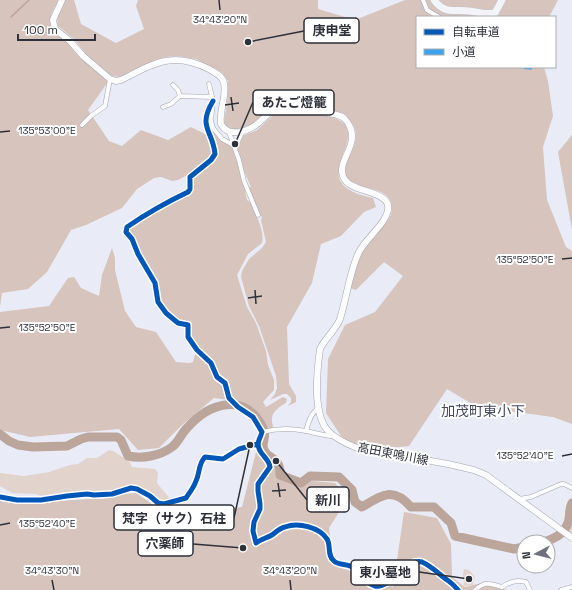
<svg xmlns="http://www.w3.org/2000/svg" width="572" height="590" viewBox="0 0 572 590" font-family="'Space Grotesk','Noto Sans JP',sans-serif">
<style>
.green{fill:#e2d3cd}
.forest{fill:#d6c4bd}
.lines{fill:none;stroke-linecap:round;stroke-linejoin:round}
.stream{stroke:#bca59a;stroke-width:1.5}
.river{stroke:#bca59a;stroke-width:9}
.street-casing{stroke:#a3a5ae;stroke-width:5}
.secondary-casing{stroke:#a3a5ae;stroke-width:7}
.primary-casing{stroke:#bfc1cb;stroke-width:8}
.street{stroke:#fcfcfe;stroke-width:4}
.secondary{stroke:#fcfcfe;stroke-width:6}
.primary{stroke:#f3f4f9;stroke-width:7}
.quiet{stroke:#3ea3ec;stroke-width:4;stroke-dasharray:8 4;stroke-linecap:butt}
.cycleway-casing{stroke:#fff;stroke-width:8}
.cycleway{stroke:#0057b8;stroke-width:5}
.ticks{fill:none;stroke:#2e313a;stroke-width:1.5}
.labels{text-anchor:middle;stroke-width:4;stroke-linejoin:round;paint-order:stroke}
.street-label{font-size:12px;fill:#2e313a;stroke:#fff}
.quarter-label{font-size:14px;fill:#45495d;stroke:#fff}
.ticks-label{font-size:10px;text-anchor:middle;fill:#2e313a;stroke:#fff;stroke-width:4;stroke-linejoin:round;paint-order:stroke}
.leader{fill:none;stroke:#2e313a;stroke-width:1.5}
.callout-dot{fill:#2e313a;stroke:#fff;stroke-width:1.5}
.callout{fill:#fff;stroke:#2e313a;stroke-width:1.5}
.callout-label{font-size:13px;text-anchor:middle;font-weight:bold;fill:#2e313a}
</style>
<rect width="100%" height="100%" fill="#e9ecf6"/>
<g class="green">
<path d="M109,450L113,451L129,461L132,467L155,469L158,473L157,483L171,500L163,503L138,488L103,494L81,493L46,498L36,494L12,493L0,486V473L24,476L49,472L70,465L78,464L87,458H97Z"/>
<path d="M572,497V534L562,527C567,518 564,506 572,497Z"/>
<path d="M464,569L469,570L475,577L473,585L464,586L463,574Z"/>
</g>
<g class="forest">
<path d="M0,0H59C54,8 48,17 51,26C53,34 62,38 68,43C82,55 97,68 108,82L88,110L109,141L122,146L141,130L168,140L191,127L207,135L213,155L197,170L178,180L172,181L161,177L154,178L137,189L122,208L86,225L71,230L47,272L28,289L2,293L0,307Z"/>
<path d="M65,0H74L81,24L116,43L144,29L136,6L138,0H318V9L355,20L405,0H558L549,17H417V67H544L548,81L553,116L543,147L547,200L566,247L572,251V424L553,417L477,407L447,389L409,446L381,449L358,445L348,441L341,436L326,413L328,359L345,325L375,312L403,276L384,262L356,290L350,288C353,274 359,257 367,245C374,235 393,220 392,208C391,184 358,193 347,177C338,163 366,144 352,123C350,121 348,117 346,115C339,110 328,111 320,108C310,106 302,97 292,96C271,94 263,131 231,129L226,126L224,122L227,104L228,81L222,73L196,59L177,56L166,57L154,61L120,77L112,76L86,54L73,38L58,26C55,16 63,9 65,0Z"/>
<path d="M287,105C300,105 307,112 319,115C325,116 334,117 339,120C372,140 299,183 373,198L376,207L364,212L341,236L321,244L312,283L287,327L289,384L296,396V402L288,406L291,402V398L287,394H283L270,400L275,394L277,388L276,376L259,326L249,306L241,277L242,271L249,259L262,248L266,242L261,220L262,217L259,214L247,187H251L244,171L236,147L240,143L242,136L257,130L280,109Z"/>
<path d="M209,114C209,125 213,135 223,141C226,144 231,144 233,148C241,164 243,183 247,200L250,202C255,214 265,230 262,243L248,254L237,275L247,307L256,323L266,351L268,365L274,380V390L263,402L266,407L283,397L287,399L286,403C279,407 271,412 272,421C272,423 273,425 273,428L263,430L231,398L225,381L218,375L211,360L200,350L190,336L191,326L188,322L178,321L164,309L161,304L158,296L155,282L128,232C135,218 176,201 191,193L192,178L215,159L217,151L207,123Z"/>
<path d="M572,135V230L558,152Z"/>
<path d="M112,248L115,258V270L125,311L136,327L156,332L176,362L189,363L193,362L196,351L208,363L214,377L224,388L226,398L229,400L214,398L183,424L159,448L138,450L119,429L30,437L0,430V312L49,306L68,278L74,277L81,288L99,296L102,275Z"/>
<path d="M256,452L278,463V478L335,483L348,498L329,528L334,565L393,587L404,512L437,518L451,544L452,577L465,587L486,582L507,590H0V499L11,501L39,502L108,498L122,494L136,493L162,511L168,535L215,509L242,507Z"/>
</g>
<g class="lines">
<path class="stream" d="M11,17L29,0"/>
<g class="river">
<path d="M0,434L9,441L18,445L33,447L67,446L81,439L88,437H117L121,440L128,456C142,459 160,456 172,447C178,443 181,434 187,428C209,403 245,391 263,428C267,434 263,440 263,446C265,461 281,454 280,475L301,483L310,476L339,477L352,490L355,502L362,507C382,495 393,486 411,507H434L451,523L455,536L514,549L524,547"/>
<path d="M544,542C553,539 563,535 567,525C571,519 568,510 572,503"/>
</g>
<g class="street-casing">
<g id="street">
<path d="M423,0L427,10L439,17"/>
<path d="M209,84L213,101L211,121L213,128L222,139L233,145H236L243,131"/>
<path d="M173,85L178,90L180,96L212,97"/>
<path d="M213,101C197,128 213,130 215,154L211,160L190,177V189L188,192C167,202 146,214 127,227L126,232L132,239L138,254L155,283L158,302L166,313L178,323L188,325V337L197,350L211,363L217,377L225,383L229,398L238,407L253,417L262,432C261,436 258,441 258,444C258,454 269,458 270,467L258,484V491L260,504V509L254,522L253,531L256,543C261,539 267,538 272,535C276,532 280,528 285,527C298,522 319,527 327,539C331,545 327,556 334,561C339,566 348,563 354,568C360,574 365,583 375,586C392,589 406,557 422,562C429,565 436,571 442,576C449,582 452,582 458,590"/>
<path d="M163,107L171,104L180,96"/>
<path d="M82,125L91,116L105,106L110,79"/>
<path d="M229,132L239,160L244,181L258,215"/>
<path d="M306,431C308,423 311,412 319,408"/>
<path d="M262,432C277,428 291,428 306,431C316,433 324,436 334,436"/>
<path d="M0,497L17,500H41L67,496L87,494L94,495L112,494L131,488L137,489L150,496L158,503L164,504L186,498C190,492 194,487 196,481C200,473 198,464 205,457L223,459L239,449L258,444"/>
<path d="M519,499L531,497L561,484H564L572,488"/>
<path d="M475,590C485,581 489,583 502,587C509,582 516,579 526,582L530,590"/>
<path d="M561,590L572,587"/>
</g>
</g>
<g class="secondary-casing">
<path id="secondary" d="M62,0L53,20L54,25L56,30L70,41L83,56L110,79L116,81L121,80C155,63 172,51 209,69C215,73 223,76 224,83C227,97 219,110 221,124C225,131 230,133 239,132C259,129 268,111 284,100C298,99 306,108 318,111C326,114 337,113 344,118C346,120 348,123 349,125C361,146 333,163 345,180C354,193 392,191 388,210C385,225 366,238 359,252C349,273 347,297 340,319C336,330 325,338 320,349C317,371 312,413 328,431C336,439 347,444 357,448L448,464L474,470L486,475L572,538"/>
</g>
<g class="primary-casing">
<path id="primary" d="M434,0C445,15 454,9 469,11C478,12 485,15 495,13L502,0"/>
</g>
<use href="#street" class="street"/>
<use href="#secondary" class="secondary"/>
<use href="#primary" class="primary"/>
<path class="quiet" d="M524,67L536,68"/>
<g class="cycleway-casing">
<g id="cycleway">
<path d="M213,101C197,128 213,130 215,154L211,160L190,177V189L188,192C167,202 146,214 127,227L126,232L132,239L138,254L155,283L158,302L166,313L178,323L188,325V337L197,350L211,363L217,377L225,383L229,398L238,407L253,417L262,432C261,436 258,441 258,444C258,454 269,458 270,467L258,484V491L260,504V509L254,522L253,531L256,543C261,539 267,538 272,535C276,532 280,528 285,527C298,522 319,527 327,539C331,545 327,556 334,561C339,566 348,563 354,568C360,574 365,583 375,586C392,589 406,557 422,562C429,565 436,571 442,576C449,582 452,582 458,590"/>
<path d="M0,497L17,500H41L67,496L87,494L94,495L112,494L131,488L137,489L150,496L158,503L164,504L186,498C190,492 194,487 196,481C200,473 198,464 205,457L223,459L239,449L258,444"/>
</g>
</g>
<use href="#cycleway" class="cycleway"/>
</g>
<path class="ticks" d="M219,0L220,10M231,97L233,111M225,105L239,103M0,132L10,131M562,259L572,258M255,290L256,304M248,298L262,296M0,328L10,327M562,456L572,454M278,483L280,497M272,491L286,490M0,525L10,523M52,580L54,590M290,580L291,590"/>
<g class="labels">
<g class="street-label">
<text transform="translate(393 454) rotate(11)" y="4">高田東鳴川線</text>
</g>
<g class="quarter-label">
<text x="483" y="416">加茂町東小下</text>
</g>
</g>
<g class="ticks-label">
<text x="220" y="23">34°43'20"N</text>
<text x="47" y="134">135°53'00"E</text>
<text x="525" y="263">135°52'50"E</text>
<text x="47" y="331">135°52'50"E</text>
<text x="525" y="459">135°52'40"E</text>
<text x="47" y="527">135°52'40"E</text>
<text x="52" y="574">34°43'30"N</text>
<text x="290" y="574">34°43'20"N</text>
</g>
<path class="leader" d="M248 42L304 31M235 144L253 102M276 461L307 500M250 445L234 518M243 548L193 544M469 579L419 572"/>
<g class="callout-dot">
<circle cx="248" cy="42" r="4"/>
<circle cx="235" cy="144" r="4"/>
<circle cx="276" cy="461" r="4"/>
<circle cx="250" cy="445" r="4"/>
<circle cx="243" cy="548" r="4"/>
<circle cx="469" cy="579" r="4"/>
</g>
<g class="callout">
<rect x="304" y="18" width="55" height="25" rx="4"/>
<rect x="253" y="90" width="81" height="25" rx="4"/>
<rect x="307" y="487" width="42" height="25" rx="4"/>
<rect x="114" y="505" width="120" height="25" rx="4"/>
<rect x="138" y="531" width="55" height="25" rx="4"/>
<rect x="351" y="560" width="68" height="25" rx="4"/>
</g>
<g class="callout-label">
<text x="332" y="35">庚申堂</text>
<text x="294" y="107">あたご燈籠</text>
<text x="328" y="505">新川</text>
<text x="174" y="523">梵字（サク）石柱</text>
<text x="165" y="548">穴薬師</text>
<text x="385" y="577">東小墓地</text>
</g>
<rect x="416" y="16" width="140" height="52" fill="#ffffff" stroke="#abadb0"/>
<rect x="424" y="29" width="20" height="6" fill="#0057b8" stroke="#abadb0"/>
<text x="452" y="36" font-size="12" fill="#2e313a">自転車道</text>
<rect x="424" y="49" width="20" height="6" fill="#3ea3ec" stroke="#abadb0"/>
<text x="452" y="56" font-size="12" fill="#2e313a">小道</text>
<g transform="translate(536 554) rotate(263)"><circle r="19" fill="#ffffff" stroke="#abadb0"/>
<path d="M0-3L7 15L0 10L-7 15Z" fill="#6f727c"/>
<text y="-6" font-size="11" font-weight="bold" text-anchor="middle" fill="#2e313a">N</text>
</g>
<path d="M18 34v6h77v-6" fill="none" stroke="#2e313a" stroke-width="2"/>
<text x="24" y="34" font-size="12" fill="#2e313a" stroke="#ffffff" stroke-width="3" paint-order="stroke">100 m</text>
</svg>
